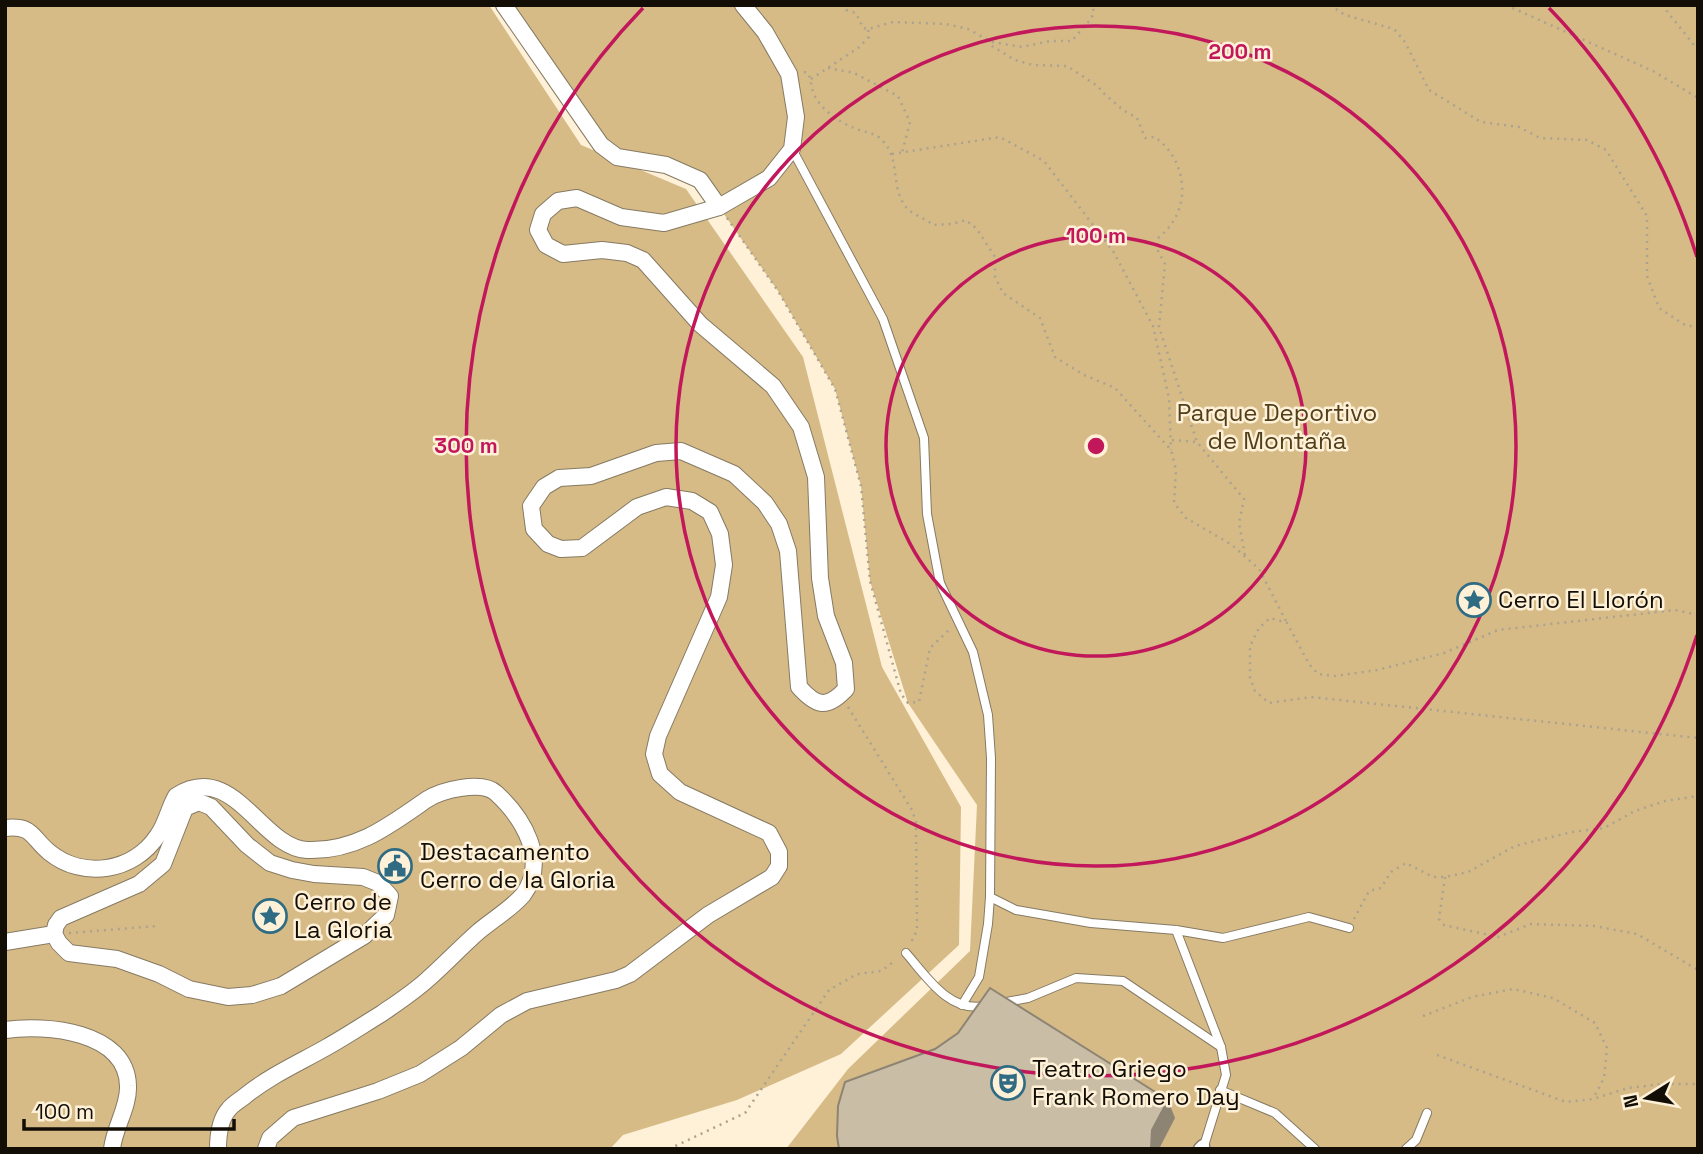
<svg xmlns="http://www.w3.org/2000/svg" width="1703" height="1154" viewBox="0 0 1703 1154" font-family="'Space Grotesk',sans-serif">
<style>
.green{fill:#d6bb87}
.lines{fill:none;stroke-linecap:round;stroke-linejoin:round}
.service-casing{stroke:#867a63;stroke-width:10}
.pedestrian-casing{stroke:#867a63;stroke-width:15}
.minor-casing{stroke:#867a63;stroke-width:18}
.path{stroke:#aca28f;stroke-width:2.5;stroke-dasharray:2 5;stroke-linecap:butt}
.service{stroke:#fff;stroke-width:8}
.pedestrian{stroke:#fff;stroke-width:12}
.minor{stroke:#fff;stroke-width:16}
.shaded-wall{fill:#8d8474}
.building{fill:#cabda5;stroke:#8d8474;stroke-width:2}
.ring{fill:none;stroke:#c2185b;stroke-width:3.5}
.labels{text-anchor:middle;stroke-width:5;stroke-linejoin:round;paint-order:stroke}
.park-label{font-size:24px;fill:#513f19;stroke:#fef1d8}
.poi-label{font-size:24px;fill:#120e06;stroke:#fef1d8;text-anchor:start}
.centre{fill:#c2185b;stroke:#fef1d8;stroke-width:3.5}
.ring-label{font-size:21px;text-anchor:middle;font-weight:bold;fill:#c2185b;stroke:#fef1d8;stroke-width:5;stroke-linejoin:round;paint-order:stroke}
</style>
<rect width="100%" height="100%" fill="#fef1d8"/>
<g class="green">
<path d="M5,5H489L581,145L686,189L803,357L882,667L961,807L959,945L841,1054L737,1100L623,1135L610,1149H5Z"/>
<path d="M503,5H1698V1149H786L848,1069L970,951L977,805L908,703L870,581L861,486L835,389L778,291L700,180L601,145Z"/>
</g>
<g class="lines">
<g class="service-casing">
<g id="service">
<path d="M792,149L883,319L924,438L927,514L940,583L973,652L988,715L991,758L990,897L1016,910L1091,923L1176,930L1223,938L1309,917L1349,928"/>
<path d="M1176,930L1221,1047L1226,1075L1203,1149"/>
<path d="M906,953C926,976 949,1013 985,1006"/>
<path d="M1001,1003L1028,998L1076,978L1123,981L1221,1047"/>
<path d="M962,1005L979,977L988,924L990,897"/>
<path d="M1220,1090L1275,1113L1315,1149"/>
<path d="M1406,1149L1416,1140L1427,1113"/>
</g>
</g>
<g class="pedestrian-casing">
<path id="pedestrian" d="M1200,1149L1203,1146"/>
</g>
<g class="minor-casing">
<g id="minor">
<path d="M504,5L601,145L617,157L666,165L700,180L719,207"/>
<path d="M199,802L211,807L247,845L270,863L292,870L314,874L363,877L378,883L390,896L386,915L364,936L281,986L252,995L228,997L189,989L159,974L117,959L69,953L59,943L54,934L56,925L61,918L139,884L163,864L185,808Z"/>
<path d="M5,828C33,825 31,837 49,852C83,880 134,872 158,835C166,824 169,808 176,796C233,759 261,848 307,850C355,852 389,826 426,800C441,790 482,780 496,793C523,818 549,860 523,895C511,909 492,920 478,932C461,947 445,964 428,979C414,992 397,1003 381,1014C363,1025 345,1037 327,1047C299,1063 271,1075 245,1096C240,1100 233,1104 229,1109C220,1119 218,1136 218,1149"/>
<path d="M5,942L54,934"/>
<path d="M5,1030C46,1024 127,1031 128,1086C129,1107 114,1128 112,1149"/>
<path d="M266,1149L270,1138L293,1118L378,1091L420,1074L461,1048L501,1015L527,1001L616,980L630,974L708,915L772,877L779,866V852L769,833L680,792L660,774L654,754L658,736L719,597L724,565L720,534L710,512L692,501L666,497L637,507L582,548L561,549L548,544L534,529L531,506L544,487L559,478L591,476L656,453L681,451L734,474L765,503L779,524L788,551L799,687C817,707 827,709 846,689L844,663L826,616L820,578L816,477L801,427L773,386L700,324L643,260L627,253L602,250L563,254L546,245L538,230L543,214L558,201L577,198L621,217L664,223L719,207L769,178L792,149L796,117L789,74L765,32L743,5"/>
</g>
</g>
<g class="path">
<path d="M841,5L846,10L856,13L863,28L868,29L893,22L946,24L968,29L992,42L1022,47L1050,41H1072C1079,31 1090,23 1094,12L1092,5"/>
<path d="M1330,5L1345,15L1394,29L1405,42L1429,90L1481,122L1519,127L1540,138L1587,140L1606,150L1647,216V276L1659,308L1685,325L1698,327"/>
<path d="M1506,5L1653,71L1698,98"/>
<path d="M1662,5L1698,50"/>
<path d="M989,40L990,45L1015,60L1033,65L1067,66L1099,87L1101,91L1123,110L1137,118L1145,138L1155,137C1188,161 1193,210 1159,237L1157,249L1165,264L1159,327L1197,442L1244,499L1239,523L1245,556"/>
<path d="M828,68L854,73L898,96L910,122L902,153"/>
<path d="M804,72L808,73C812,81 811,91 816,98C823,111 841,123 854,128C865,133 875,132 883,141C901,161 890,187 906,207C911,214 925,218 933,225L952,224L966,220L977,229L995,257V277L1003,293L1040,318L1055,357L1084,375L1115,388L1171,450L1176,470L1174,503L1186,518L1232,545L1259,569L1287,623"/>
<path d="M811,79L858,48L869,37L868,29"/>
<path d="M892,154L1000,137L1044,161L1113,251L1153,326L1169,398L1171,450"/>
<path d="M727,218L778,291L835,389L861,486L870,581L901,694L908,703L919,702L930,648L950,629"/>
<path d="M1172,440L1197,442"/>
<path d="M1698,615L1675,610L1498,630L1444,653L1377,670L1335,676L1318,674L1309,664L1287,623L1270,618L1259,628L1250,646V678L1255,691L1269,703L1311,697L1698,738"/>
<path d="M848,707L912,810L916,822L917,930L910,945"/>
<path d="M1445,877L1439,919L1444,925L1498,937L1531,924L1594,926L1637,934L1698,970"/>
<path d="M1354,919L1369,891L1381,888L1391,872L1406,863L1433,877H1445L1468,872L1515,846L1572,832L1604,828L1635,811L1665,801L1692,797L1698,793"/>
<path d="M69,933L157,926"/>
<path d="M1423,1016L1472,997L1513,989L1553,998L1595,1023L1607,1048L1604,1078L1593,1099"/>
<path d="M1437,1055L1566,1102L1593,1099L1628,1088L1662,1084H1698"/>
<path d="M669,1149L745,1113L829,990L857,974L881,971L896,960"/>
</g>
<use href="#service" class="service"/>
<use href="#pedestrian" class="pedestrian"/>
<use href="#minor" class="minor"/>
</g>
<path class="shaded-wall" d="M1168,1100L1175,1118L1159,1149H1151L1152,1130Z"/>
<path class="building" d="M990,988L1168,1100L1152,1130L1151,1149H839L837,1136L838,1106L845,1082L935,1049L958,1033Z"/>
<g class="ring">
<circle cx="1096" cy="446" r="210"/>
<circle cx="1096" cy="446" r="420"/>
<path d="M1697 635A630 630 0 1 1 643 8M1549 8A630 630 0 0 1 1697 257"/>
</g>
<defs>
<g id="sight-ring" transform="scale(1.75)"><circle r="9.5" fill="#fef1d8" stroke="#2f6c83" stroke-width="1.5"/><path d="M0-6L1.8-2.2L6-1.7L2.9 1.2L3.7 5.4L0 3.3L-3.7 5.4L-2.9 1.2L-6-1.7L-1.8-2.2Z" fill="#2f6c83"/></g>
<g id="civic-ring" transform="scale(1.75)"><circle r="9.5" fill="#fef1d8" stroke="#2f6c83" stroke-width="1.5"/><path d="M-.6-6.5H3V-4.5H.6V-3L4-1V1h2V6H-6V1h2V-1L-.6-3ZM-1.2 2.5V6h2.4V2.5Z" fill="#2f6c83"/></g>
<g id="theatre-ring" transform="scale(1.75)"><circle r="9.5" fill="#fef1d8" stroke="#2f6c83" stroke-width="1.5"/><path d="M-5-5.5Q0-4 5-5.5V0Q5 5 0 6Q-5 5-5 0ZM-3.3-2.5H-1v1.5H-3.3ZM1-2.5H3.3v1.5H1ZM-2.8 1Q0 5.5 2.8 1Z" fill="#2f6c83"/></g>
</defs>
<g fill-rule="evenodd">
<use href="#sight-ring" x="1474" y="600"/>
<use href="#civic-ring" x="395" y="866"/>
<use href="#sight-ring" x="270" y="916"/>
<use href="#theatre-ring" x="1008" y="1083"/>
</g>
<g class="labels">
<g class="park-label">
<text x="1277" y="421">Parque Deportivo<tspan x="1277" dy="28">de Montaña</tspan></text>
</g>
<g class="poi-label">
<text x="1498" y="608">Cerro El Llorón</text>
<text x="420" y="860">Destacamento<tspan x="420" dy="28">Cerro de la Gloria</tspan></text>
<text x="294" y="910">Cerro de<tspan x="294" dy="28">La Gloria</tspan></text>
<text x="1032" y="1077">Teatro Griego<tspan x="1032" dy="28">Frank Romero Day</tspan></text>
</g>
</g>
<circle cx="1096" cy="446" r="10" class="centre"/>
<g class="ring-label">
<text x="1240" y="59">200 m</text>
<text x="1096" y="243">100 m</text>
<text x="466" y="453">300 m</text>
</g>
<rect width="1703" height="1154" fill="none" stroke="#120e06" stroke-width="14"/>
<g transform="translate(1647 1098) rotate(259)" stroke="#fef1d8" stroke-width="5" paint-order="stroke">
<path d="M0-5L12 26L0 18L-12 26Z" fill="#120e06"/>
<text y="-10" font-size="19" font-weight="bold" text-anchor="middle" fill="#120e06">N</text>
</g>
<path d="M24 1119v10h210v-10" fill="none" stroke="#120e06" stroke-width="3.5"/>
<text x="35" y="1119" font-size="21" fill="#120e06" stroke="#fef1d8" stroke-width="5" paint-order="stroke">100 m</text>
</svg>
